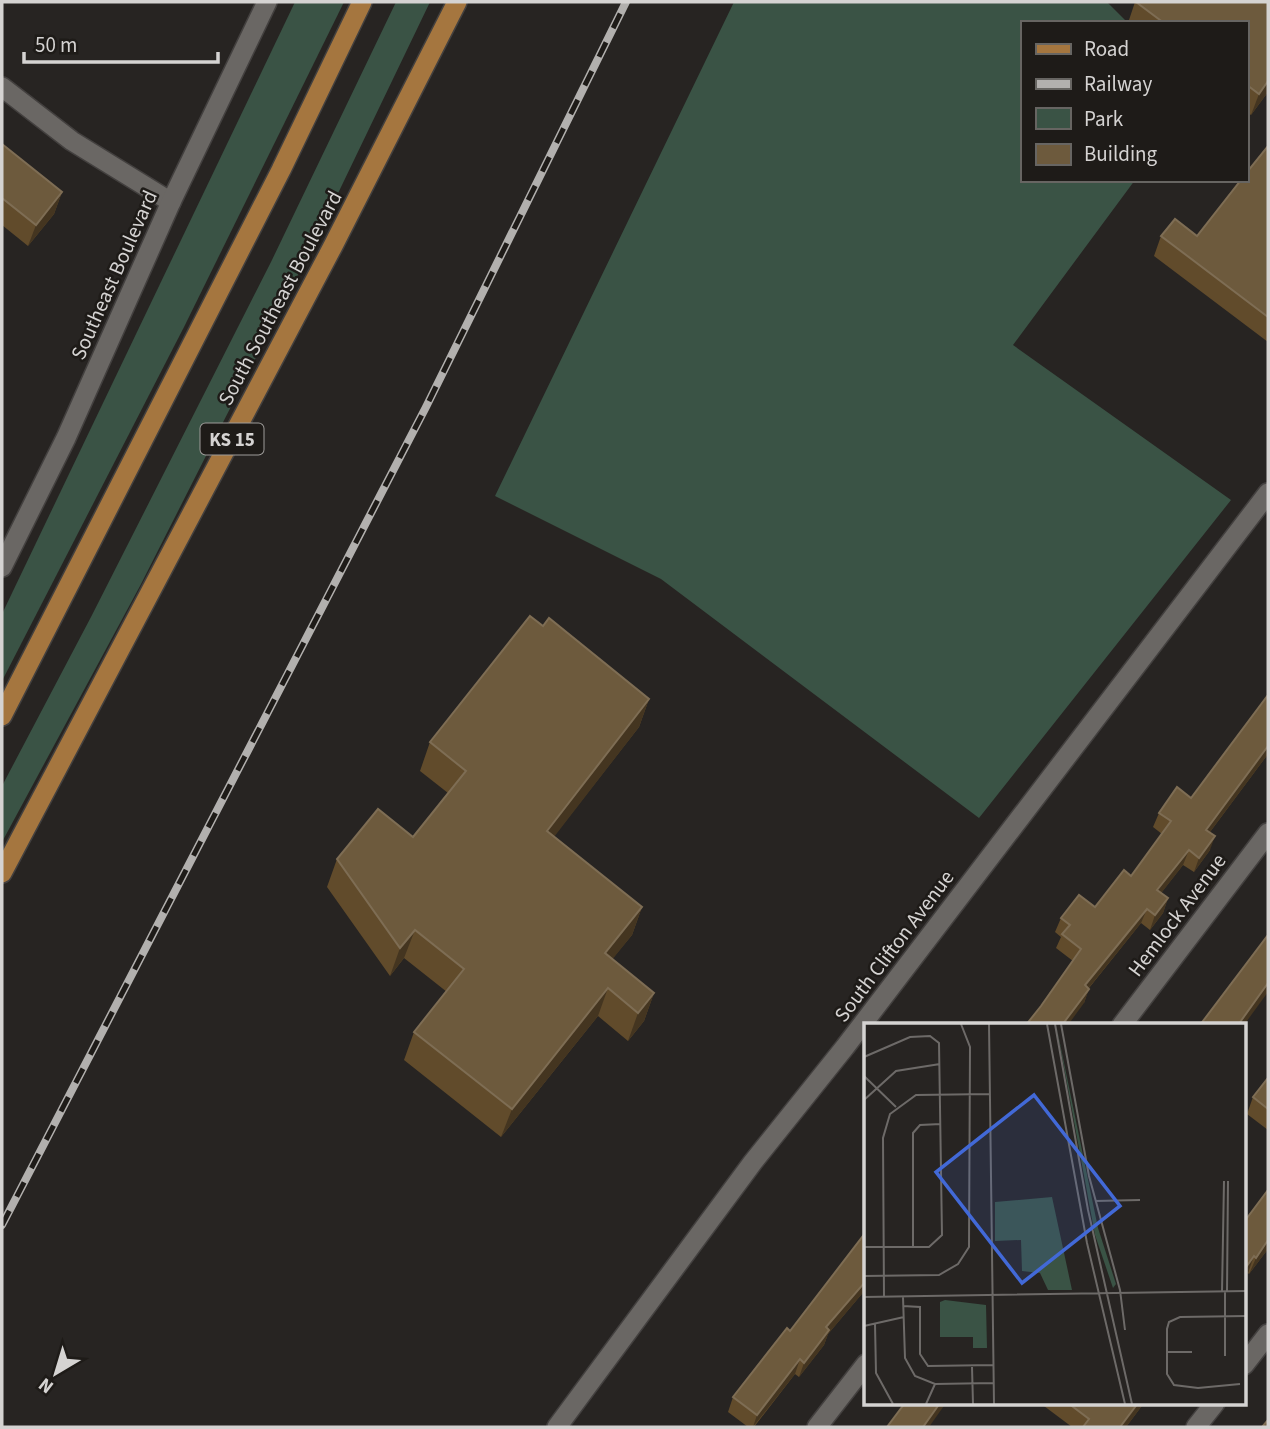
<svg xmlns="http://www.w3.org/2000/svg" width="1270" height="1429" viewBox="0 0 1270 1429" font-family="'Source Sans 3',sans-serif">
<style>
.green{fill:#3a5345}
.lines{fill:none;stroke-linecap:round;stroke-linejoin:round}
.minor-casing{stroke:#43403f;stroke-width:22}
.tertiary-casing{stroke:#43403f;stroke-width:22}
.primary-casing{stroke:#43403f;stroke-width:22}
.minor{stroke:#6a6764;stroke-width:19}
.tertiary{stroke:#6a6764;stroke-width:19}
.primary{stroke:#a5763f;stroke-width:19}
.rail-casing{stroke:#b2b0ae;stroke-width:8}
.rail{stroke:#1e1b18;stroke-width:5;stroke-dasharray:16;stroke-linecap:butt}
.wall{fill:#614b2b}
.shaded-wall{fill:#443520}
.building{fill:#6d5a3d;stroke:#7e6d54;stroke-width:2}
.labels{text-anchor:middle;stroke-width:5;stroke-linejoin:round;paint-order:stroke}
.shield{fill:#1e1b18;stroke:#9e9c9a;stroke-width:2}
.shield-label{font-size:19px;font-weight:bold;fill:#d5d3d2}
.street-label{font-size:21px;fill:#d5d3d2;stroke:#1e1b18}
.inset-road{fill:none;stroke:#6d6a68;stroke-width:2}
.view{fill:#4269d7;fill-opacity:0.15;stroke:#4269d7;stroke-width:3.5}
.inset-edge{fill:none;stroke:#d5d3d2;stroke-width:3.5}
</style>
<rect width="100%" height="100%" fill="#272422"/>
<g class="green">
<path d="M295,2H344L184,327L2,681V614Z"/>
<path d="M396,2H430L317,237L140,586L2,842V786L91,617L271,262Z"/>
<path d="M734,2H1107L1128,23H1023V180H1135L1013,345L1231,500L979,818L661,579L495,496Z"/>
</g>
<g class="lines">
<g class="minor-casing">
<g id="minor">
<path d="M2,87L72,141L171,202"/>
<path d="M2,567L66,438L171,202L267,2"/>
<path d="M1122,1025L1268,833"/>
<path d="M1244,1365L1268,1334"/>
<path d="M817,1427L866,1364"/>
<path d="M1196,1427L1215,1403"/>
</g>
</g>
<g class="tertiary-casing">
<path id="tertiary" d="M557,1427L753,1162L845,1047L1268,493"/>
</g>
<g class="primary-casing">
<g id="primary">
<path d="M2,716L281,170L362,2"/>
<path d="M2,873L333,246L457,2"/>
</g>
</g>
<use href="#minor" class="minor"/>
<use href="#tertiary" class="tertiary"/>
<use href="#primary" class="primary"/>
<g class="rail-casing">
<path id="rail" d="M2,1225L426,407L626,2"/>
</g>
<use href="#rail" class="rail"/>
</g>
<g class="wall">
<path d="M1135,2H1268V92L1251,115L1247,112V23H1128Z"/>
<path d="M2,144L62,192L54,214L28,246L2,225Z"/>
<path d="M1268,146V342L1154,256L1161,236H1197Z"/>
<path d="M543,626L649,699L639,727L554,836L642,907L632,935L612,959L654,993L644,1021L628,1041L598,1016L501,1137L404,1060L414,1032L447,992L404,958L390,976L327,887L337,859L413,837L448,793L420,771L430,742Z"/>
<path d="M1268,754L1210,832V850L1194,872L1183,865L1161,893L1168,898L1163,913L1150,930L1141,923L1089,988L1084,1003L1041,1006L1073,961L1056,948L1061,937L1055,932L1061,918L1095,907L1131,876L1162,834L1153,827L1159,813L1191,798Z"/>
<path d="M1268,1078V1130L1247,1114L1253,1097Z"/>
<path d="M1268,1190V1249L1249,1274L1248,1273Z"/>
<path d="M866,1232V1289L828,1334L824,1345L799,1377L795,1374L754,1427H748L728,1412L733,1397L790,1331Z"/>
<path d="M1046,1403H1144L1126,1427H1072L1044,1406Z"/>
</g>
<g class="shaded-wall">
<path d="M1268,81V92L1251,115L1259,94Z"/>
<path d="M62,192L54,214L28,246L36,225Z"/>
<path d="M649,699L639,727L537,859L547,831Z"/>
<path d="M1268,746V754L1201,844L1206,830Z"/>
<path d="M1215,836L1210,850L1194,872L1199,858Z"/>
<path d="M1189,850L1183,865L1152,905L1157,890Z"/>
<path d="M1168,898L1163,913L1150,930L1155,915Z"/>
<path d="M642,907L632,935L595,981L605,953Z"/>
<path d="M1147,909L1141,923L1079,1000L1085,985Z"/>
<path d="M415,930L404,958L390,976L400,948Z"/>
<path d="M1268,983V992L1244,1025H1238Z"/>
<path d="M608,988L598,1016L501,1137L512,1109Z"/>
<path d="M1089,989L1084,1003L1068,1025H1062Z"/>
<path d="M654,993L644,1021L628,1041L638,1013Z"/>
<path d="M1268,1240V1249L1249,1274L1256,1258Z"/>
<path d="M1254,1256L1248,1273L1244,1278V1270Z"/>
<path d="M866,1281V1289L828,1334L824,1345L799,1377L804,1363L826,1327Z"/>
<path d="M800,1359L795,1374L753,1427L757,1415Z"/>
<path d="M940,1403H946L929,1427H923Z"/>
<path d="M1138,1403H1144L1126,1427H1120Z"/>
</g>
<g class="building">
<path d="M1136,2H1268V81L1259,94L1247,85V23H1164Z"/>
<path d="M2,144L62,192L36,225L2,198Z"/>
<path d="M1268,146V317L1161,236L1175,219L1197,236L1241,180H1247V172Z"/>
<path d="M530,616L543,626L549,618L649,699L547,831L642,907L605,953L654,993L638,1013L608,988L512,1109L414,1032L464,969L415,930L400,948L337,859L378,809L413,837L466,771L430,742Z"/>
<path d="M1268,695V746L1206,830L1215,836L1199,858L1189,850L1157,890L1168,898L1155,915L1147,909L1085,985L1089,989L1062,1025H1026L1041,1006L1081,949L1062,934L1070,925L1061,918L1079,895L1095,907L1124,870L1131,876L1171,821L1159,813L1177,787L1191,798Z"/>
<path d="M1268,935V983L1238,1025H1200Z"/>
<path d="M1268,1078V1109L1253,1097Z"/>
<path d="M1268,1190V1240L1256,1258L1254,1256L1244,1270V1222Z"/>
<path d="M866,1232V1281L826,1327L829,1330L804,1363L800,1359L757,1415L733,1397L787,1328L790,1331Z"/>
<path d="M905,1403H940L923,1427H887Z"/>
<path d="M1068,1403H1138L1120,1427H1083L1089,1419Z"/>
<path d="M1268,1420V1427H1262Z"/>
</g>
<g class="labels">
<rect class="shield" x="200.5" y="423.5" width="63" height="31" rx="5"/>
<g class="shield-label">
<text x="232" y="446">KS 15</text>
</g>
<g class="street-label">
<text transform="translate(114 275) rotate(-66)" y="7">Southeast Boulevard</text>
<text transform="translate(280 298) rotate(-62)" y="7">South Southeast Boulevard</text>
<text transform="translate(1177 915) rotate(-53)" y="7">Hemlock Avenue</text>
<text transform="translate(894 946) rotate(-53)" y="7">South Clifton Avenue</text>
</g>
</g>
<g transform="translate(864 1023)">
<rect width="382" height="382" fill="#272422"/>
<path d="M192,1L234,205L252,261L249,265L231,212ZM188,174L208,267H184L176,250L158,248L157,217L131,218V179ZM81,277L122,282L123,325H109V314H76V279Z" fill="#3a5345"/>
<path class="inset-road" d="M125,1L130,381M183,1L223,220L261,381M191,1L224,187L268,381M197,1L225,153L256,267L261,307M0,34L46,14L66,13L75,20L78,212L65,224H0M0,53L32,84M0,77L32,48L76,41M231,178L276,177M49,224V110L56,102L77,101M0,253L75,252L94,241L105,224L106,24L97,1M358,269L360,158M361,269V333M363,269L364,158M0,274L382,268M20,274L19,115L26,91L52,72L126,71M39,274L41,335L51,353L71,361L130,360M39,283L56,284V331L64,343L130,342M11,301L12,350L29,381M0,303L40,294M303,329H328M108,344L109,381M376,361L334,365L310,362L303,351V306L305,299L316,294L382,293M62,381L71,361"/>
<path class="view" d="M170,72L256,183L158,260L72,149Z"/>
<rect width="382" height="382" class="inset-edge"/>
</g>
<rect width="1270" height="1429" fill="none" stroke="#d5d3d2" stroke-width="7"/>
<rect x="1021" y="21" width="228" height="161" fill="#1e1b18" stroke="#676562" stroke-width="2"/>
<rect x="1036" y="44" width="35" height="10" fill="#a5763f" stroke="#676562" stroke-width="2"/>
<text x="1084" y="56" font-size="21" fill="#d5d3d2">Road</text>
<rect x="1036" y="79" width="35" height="10" fill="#b2b0ae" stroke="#676562" stroke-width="2"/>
<text x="1084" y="91" font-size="21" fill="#d5d3d2">Railway</text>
<rect x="1036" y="108" width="35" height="21" fill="#3a5345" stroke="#676562" stroke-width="2"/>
<text x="1084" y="126" font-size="21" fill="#d5d3d2">Park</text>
<rect x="1036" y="144" width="35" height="21" fill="#6d5a3d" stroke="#676562" stroke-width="2"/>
<text x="1084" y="161" font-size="21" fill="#d5d3d2">Building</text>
<g transform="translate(56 1373) rotate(218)" stroke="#1e1b18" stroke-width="5" paint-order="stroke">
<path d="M0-5L12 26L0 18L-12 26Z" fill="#d5d3d2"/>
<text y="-10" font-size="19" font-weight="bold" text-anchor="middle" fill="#d5d3d2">N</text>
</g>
<path d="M24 52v10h194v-10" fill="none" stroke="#d5d3d2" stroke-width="3.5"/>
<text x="35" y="52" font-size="21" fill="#d5d3d2" stroke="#1e1b18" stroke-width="5" paint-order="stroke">50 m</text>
</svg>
